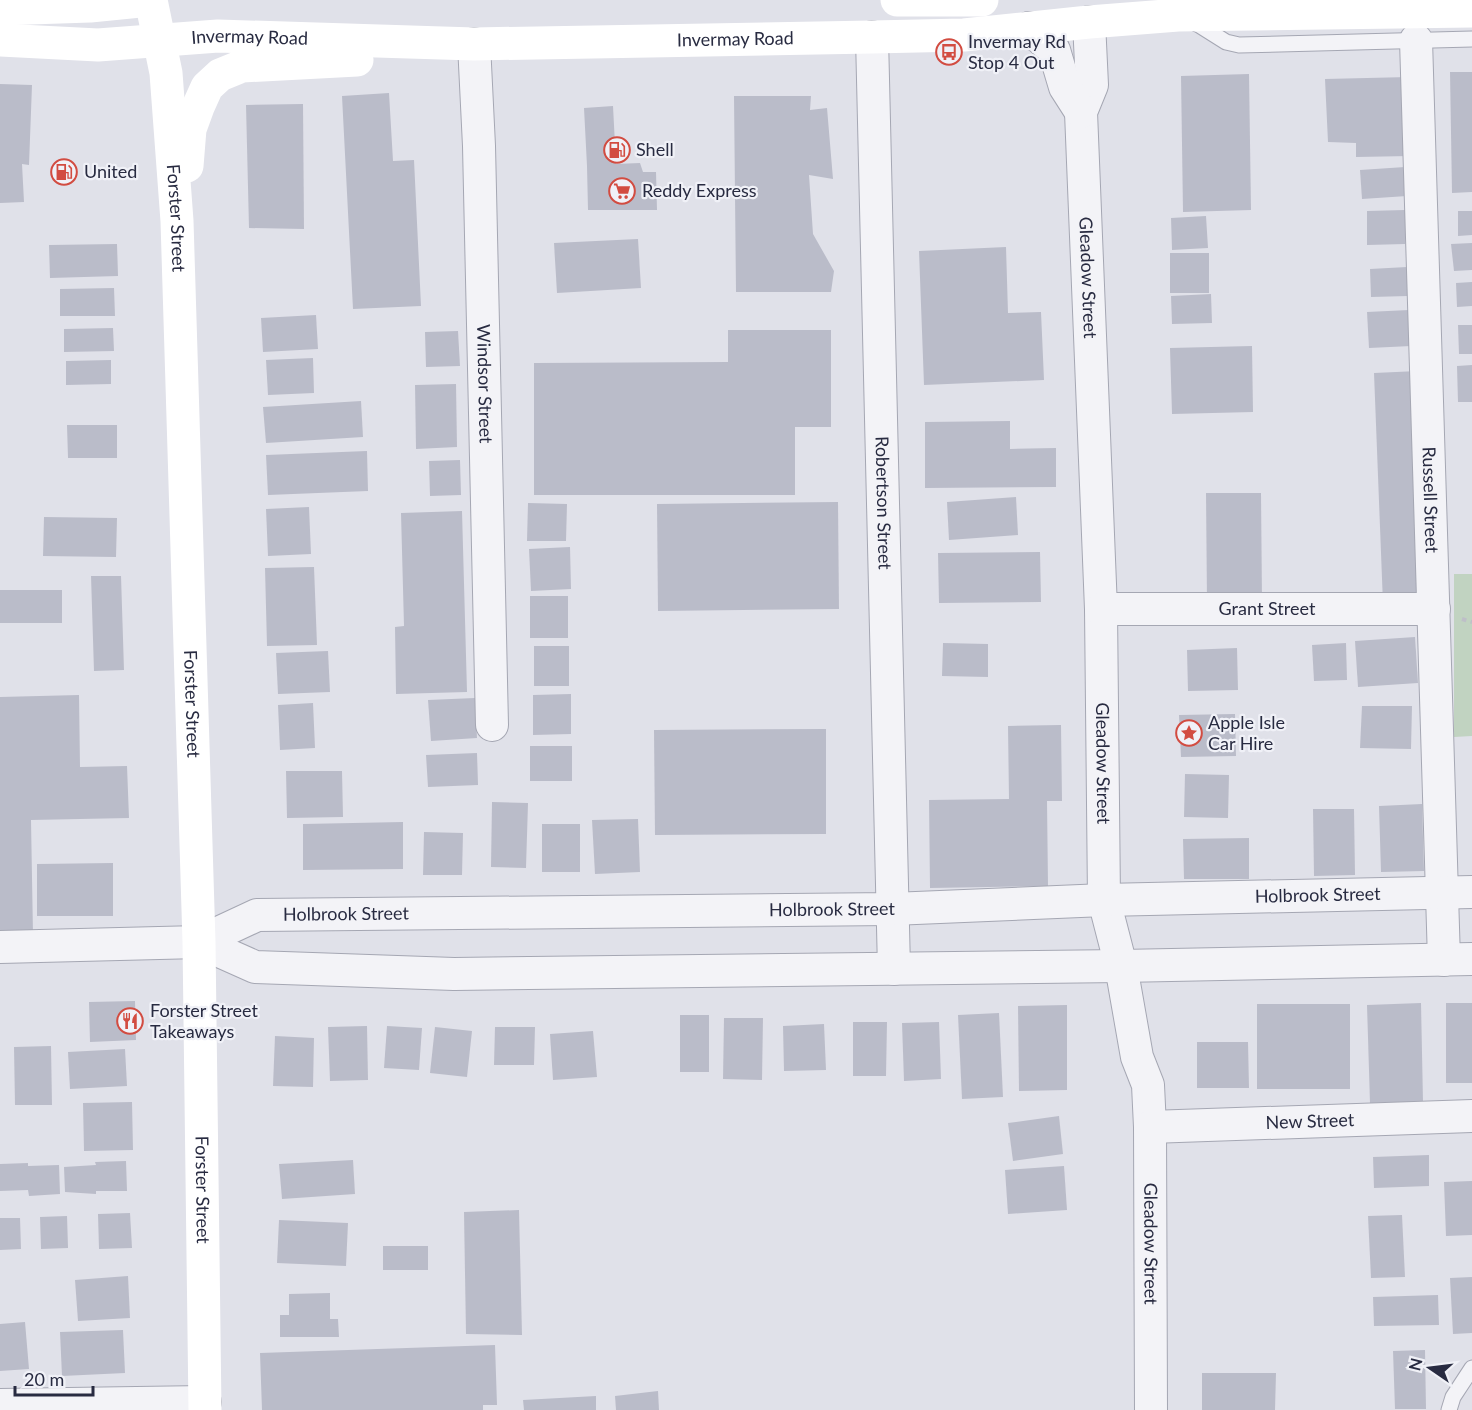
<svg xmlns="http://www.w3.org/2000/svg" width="1472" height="1410" viewBox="0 0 1472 1410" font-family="Lato,sans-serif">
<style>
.green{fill:#c1d3c1}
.building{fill:#babcc9}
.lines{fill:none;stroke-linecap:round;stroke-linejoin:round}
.lane-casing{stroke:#a5a7b3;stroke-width:17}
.street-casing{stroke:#a5a7b3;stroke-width:34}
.path{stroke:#bebfc8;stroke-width:4;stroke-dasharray:4.5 4.5;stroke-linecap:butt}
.lane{stroke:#f3f3f7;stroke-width:15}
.street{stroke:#f3f3f7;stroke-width:32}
.secondary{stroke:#fff;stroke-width:33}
.labels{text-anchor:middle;stroke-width:4.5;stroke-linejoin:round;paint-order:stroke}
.street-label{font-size:18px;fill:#282b41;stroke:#f0f1f7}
.poi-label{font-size:18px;fill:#282b41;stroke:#f0f1f7;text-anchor:start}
</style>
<rect width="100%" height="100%" fill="#e0e1e9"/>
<path class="green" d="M1454,574H1472V736L1454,737Z"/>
<g class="building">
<path d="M1450,72H1472V192L1452,193Z"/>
<path d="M1249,74L1251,210L1183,212L1181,76Z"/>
<path d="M1409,77L1410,156L1356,157V143L1328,142L1325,79Z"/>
<path d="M0,84L32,85L29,165L22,164L24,202L0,203Z"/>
<path d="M389,93L393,161L414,160L421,306L353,309L342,96Z"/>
<path d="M734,96H811L810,110L827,108L833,179L809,175L813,234L834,271L831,292H736Z"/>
<path d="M303,104L304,229L249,228L246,105Z"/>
<path d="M613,106L616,164L640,163L643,172H656L657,210H588L587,166L584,108Z"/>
<path d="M1405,167L1407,196L1362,199L1360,170Z"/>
<path d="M1405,210V244L1367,245V211Z"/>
<path d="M1458,211H1472V235L1458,236Z"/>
<path d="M1206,216L1208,248L1172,250L1171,218Z"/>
<path d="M638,239L641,288L557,293L554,243Z"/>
<path d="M1472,243V270L1454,271L1451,244Z"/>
<path d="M117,244L118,276L50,278L49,245Z"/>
<path d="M1006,247L1008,313L1041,312L1044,380L924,385L919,251Z"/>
<rect x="1170" y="253" width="39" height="40"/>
<path d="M1407,267L1408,296L1371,297L1370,269Z"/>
<path d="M1472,282V306L1457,307L1456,283Z"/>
<path d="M114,288L115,316H60V289Z"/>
<path d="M1211,294L1212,323L1172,324L1171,296Z"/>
<path d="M1409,310L1411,346L1369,348L1367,312Z"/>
<path d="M316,315L318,349L263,352L261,318Z"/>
<path d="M1458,325H1472V354H1459Z"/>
<path d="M113,328L114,351L64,352V329Z"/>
<path d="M728,330H831V427H795V495H534V363L728,362Z"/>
<path d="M458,331L460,366L426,367L425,332Z"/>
<path d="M1252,346L1253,412L1172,414L1170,348Z"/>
<path d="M313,358L314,393L268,395L266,360Z"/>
<path d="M111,360V384L66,385V361Z"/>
<path d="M1472,365V402H1458L1457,366Z"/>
<path d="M1418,371L1427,602L1383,604L1374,373Z"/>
<path d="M456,384L457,447L416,449L415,385Z"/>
<path d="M361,401L363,437L266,443L263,407Z"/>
<path d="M1010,421V449L1056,448V487L925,488V422Z"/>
<path d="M67,425H117V458H68Z"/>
<path d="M367,451L368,491L268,495L266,455Z"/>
<path d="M460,460L461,495L430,496L429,461Z"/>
<path d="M1206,493H1261L1262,600L1207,601Z"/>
<path d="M1016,497L1018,535L949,540L947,502Z"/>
<path d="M838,502L839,609L658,611L657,504Z"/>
<path d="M528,503L567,504L566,541H527Z"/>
<path d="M309,507L311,554L268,556L266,509Z"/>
<path d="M462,511L467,692L396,694L395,627L404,626L401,513Z"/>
<path d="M44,517L117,518L116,557L43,556Z"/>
<path d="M570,547L571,589L531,591L529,549Z"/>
<path d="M1040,552L1041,602L939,603L938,553Z"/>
<path d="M314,567L317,645L267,646L265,568Z"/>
<path d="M91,576H121L124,670L94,671Z"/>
<rect x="0" y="590" width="62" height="33"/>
<rect x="530" y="596" width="38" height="42"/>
<path d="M1415,637L1418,683L1358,687L1355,641Z"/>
<path d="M943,643L988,644V677L942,676Z"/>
<path d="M1346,643L1347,680L1314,681L1312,645Z"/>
<rect x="534" y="646" width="35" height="40"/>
<path d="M1237,648L1238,690L1188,691L1187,650Z"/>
<path d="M328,651L330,692L278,694L276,653Z"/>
<path d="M571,694V734L533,735V695Z"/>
<path d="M79,695L80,767L127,766L129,818L31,820L33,935L0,936V697Z"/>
<path d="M475,698L477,738L431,741L428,700Z"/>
<path d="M313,703L315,748L280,750L278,705Z"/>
<path d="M1362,706H1412L1411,749L1360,748Z"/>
<path d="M1235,714L1236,756L1181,757L1179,715Z"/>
<path d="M1061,725L1062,801H1047L1048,886L930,888L929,800L1009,799L1008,726Z"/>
<path d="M826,729V834L655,835L654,730Z"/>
<rect x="530" y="746" width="42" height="35"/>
<path d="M477,753L478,785L428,787L426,755Z"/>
<path d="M286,771H342L343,817L287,818Z"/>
<path d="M1185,774L1229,775L1228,818L1184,817Z"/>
<path d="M492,802L528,803L526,868L491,867Z"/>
<path d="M1422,804L1424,871L1381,872L1379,806Z"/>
<path d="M1313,809H1354L1355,875L1314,876Z"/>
<path d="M638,819L640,872L595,874L592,820Z"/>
<path d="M403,822V869L303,870V824Z"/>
<rect x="542" y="824" width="38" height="48"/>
<path d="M424,832L463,833L462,875H423Z"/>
<path d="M1249,838V879H1184L1183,839Z"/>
<path d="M113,863V916H37V864Z"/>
<path d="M135,1001L136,1040L90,1042L89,1002Z"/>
<path d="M1421,1003L1423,1102L1370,1103L1367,1005Z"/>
<rect x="1446" y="1003" width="26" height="80"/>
<rect x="1257" y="1004" width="93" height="85"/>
<path d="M1067,1005V1090L1019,1091L1018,1006Z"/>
<path d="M999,1013L1003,1097L962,1099L958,1015Z"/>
<rect x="680" y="1015" width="29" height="57"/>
<path d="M724,1018H763L762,1080L723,1079Z"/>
<path d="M853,1022H887L886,1076H853Z"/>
<path d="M939,1022L941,1079L904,1081L902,1023Z"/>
<path d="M824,1024L826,1070L784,1071L783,1026Z"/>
<path d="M367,1026L368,1080L330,1081L328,1027Z"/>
<path d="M387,1026L422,1028L419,1070L384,1068Z"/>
<path d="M435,1027L472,1031L467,1077L430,1073Z"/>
<path d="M495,1027H535L534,1065H494Z"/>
<path d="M593,1031L597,1077L553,1080L550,1034Z"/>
<path d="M275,1036L314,1038L313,1087L273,1086Z"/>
<path d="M1197,1042H1248L1249,1088H1197Z"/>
<path d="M51,1046L52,1105H15L14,1047Z"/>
<path d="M125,1049L127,1086L70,1089L68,1052Z"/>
<path d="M132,1102L133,1150L84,1151L83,1103Z"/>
<path d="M1059,1116L1063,1154L1013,1161L1008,1123Z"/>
<path d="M1429,1155V1186L1374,1188L1373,1157Z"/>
<path d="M353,1160L355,1194L282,1199L279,1164Z"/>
<path d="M126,1161L127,1191H96V1194L65,1192L64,1167L96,1165L95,1162Z"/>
<path d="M28,1163V1166L59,1165L60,1194L29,1196L28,1190L0,1191V1164Z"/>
<path d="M1064,1166L1067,1210L1008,1214L1005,1170Z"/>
<path d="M1472,1181V1235L1446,1236L1444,1182Z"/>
<path d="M519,1210L522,1335L466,1334L464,1212Z"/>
<path d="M130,1213L132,1248L99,1249L98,1214Z"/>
<path d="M1402,1215L1405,1277L1371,1278L1368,1216Z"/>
<path d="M67,1216L68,1248L41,1249L40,1217Z"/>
<path d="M0,1218H20L21,1249L0,1250Z"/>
<path d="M279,1220L348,1223L346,1266L277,1263Z"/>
<rect x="383" y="1246" width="45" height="24"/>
<path d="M128,1276L130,1318L78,1321L75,1280Z"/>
<path d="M1472,1277V1333L1453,1334L1450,1278Z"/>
<path d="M330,1293V1319H338L339,1337H280V1315H289V1294Z"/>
<path d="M1438,1295L1439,1325L1374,1326L1373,1297Z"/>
<path d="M25,1322L29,1369L0,1371V1324Z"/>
<path d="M123,1330L125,1373L62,1376L60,1332Z"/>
<path d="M495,1345L497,1405H483V1410H262L260,1353Z"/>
<path d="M1425,1350L1426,1409H1395L1393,1351Z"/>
<path d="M1202,1373H1276L1275,1410H1202Z"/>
<path d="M658,1391L659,1410H616L615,1396Z"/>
<path d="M596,1396V1410H524L523,1400Z"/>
</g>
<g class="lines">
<g class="lane-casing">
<g id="lane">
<path d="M1192,22L1199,25L1226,42L1239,45L1472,39"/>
<path d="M1449,1410L1453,1397L1472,1368"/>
</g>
</g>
<g class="street-casing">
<g id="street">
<path id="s1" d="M1089,22L1092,85L1081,112L1101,609L1104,900L1121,966L1137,1057L1148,1085L1150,1127L1151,1410"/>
<path d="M1029,28L1054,50L1065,87L1081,112"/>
<path id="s2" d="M872,37L894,969"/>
<path id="s3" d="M1416,40L1444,960"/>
<path id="s4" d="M474,44L479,146L492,725"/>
<path id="s5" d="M1101,609H1434"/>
<path d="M199,942L255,967L454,974L1121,966L1472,959"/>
<path id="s6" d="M0,947L199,942L257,915L892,909L1104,900L1472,892"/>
<path id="s7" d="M1150,1127L1472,1116"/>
<path d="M0,1405L205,1402"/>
</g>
</g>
<path class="path" d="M1462,619L1472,622"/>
<use href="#lane" class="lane"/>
<use href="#street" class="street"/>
<g class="secondary">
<path id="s8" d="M151,0L166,73L177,221L199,942L205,1410"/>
<path d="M897,0H982"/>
<path d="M0,9L90,6L150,0"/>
<path id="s9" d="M0,40L98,45L218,36L474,44L872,37L964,35L1089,22L1178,15L1472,11"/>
<path d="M187,166L190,129L198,107L207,87L220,75L242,66L357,60"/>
</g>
</g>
<defs>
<g id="bus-ring" transform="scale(1.35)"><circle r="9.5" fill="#f0f1f7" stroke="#d24c41" stroke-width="1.5"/><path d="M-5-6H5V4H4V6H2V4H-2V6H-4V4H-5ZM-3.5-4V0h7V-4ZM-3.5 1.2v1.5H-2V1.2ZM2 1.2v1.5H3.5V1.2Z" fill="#d24c41"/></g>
<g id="fuel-ring" transform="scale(1.35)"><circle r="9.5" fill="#f0f1f7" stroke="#d24c41" stroke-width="1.5"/><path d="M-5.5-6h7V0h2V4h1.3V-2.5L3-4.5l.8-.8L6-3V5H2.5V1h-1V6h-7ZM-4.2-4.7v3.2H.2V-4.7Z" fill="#d24c41"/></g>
<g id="supermarket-ring" transform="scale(1.35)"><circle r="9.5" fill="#f0f1f7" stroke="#d24c41" stroke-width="1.5"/><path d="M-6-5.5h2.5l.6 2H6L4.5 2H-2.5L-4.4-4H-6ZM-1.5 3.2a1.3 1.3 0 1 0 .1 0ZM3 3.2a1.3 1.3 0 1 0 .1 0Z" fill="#d24c41"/></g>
<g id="sight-ring" transform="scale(1.35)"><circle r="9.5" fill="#f0f1f7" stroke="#d24c41" stroke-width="1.5"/><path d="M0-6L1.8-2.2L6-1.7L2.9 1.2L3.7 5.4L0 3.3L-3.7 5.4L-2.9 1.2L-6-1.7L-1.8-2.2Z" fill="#d24c41"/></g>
<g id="restaurant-ring" transform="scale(1.35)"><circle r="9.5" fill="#f0f1f7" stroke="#d24c41" stroke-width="1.5"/><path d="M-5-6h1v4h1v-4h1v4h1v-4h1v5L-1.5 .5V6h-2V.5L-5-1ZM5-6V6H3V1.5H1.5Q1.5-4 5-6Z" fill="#d24c41"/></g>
</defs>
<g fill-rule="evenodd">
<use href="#bus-ring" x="949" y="52"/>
<use href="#fuel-ring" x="617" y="150"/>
<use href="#fuel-ring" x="64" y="172"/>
<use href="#supermarket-ring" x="622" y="191"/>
<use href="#sight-ring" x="1189" y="733"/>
<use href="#restaurant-ring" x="130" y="1021"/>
</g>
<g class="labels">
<g class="street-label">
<text dy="6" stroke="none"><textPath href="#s9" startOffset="250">Invermay Road</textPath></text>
<text dy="6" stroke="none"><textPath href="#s9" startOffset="736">Invermay Road</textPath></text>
<text dy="6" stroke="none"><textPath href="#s8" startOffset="220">Forster Street</textPath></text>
<text dy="6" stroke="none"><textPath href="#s1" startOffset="258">Gleadow Street</textPath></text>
<text dy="6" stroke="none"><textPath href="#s4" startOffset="340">Windsor Street</textPath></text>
<text dy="6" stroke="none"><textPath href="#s3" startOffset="460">Russell Street</textPath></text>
<text dy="6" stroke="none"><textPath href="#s2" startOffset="466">Robertson Street</textPath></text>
<text dy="6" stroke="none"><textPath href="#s5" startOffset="166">Grant Street</textPath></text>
<text dy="6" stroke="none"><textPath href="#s8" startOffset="706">Forster Street</textPath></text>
<text dy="6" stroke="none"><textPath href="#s1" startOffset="744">Gleadow Street</textPath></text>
<text dy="6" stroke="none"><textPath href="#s6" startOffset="1324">Holbrook Street</textPath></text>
<text dy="6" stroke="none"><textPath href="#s6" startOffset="838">Holbrook Street</textPath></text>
<text dy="6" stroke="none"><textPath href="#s6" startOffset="352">Holbrook Street</textPath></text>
<text dy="6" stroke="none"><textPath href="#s7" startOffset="160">New Street</textPath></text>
<text dy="6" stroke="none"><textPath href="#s8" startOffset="1192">Forster Street</textPath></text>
<text dy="6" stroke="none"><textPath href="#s1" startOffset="1230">Gleadow Street</textPath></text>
</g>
<g class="poi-label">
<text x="968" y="48">Invermay Rd<tspan x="968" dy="21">Stop 4 Out</tspan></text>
<text x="636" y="156">Shell</text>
<text x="84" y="178">United</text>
<text x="642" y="197">Reddy Express</text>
<text x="1208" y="729">Apple Isle<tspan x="1208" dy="21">Car Hire</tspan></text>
<text x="150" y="1017">Forster Street<tspan x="150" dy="21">Takeaways</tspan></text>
</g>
</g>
<g transform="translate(1430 1368) rotate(284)" stroke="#f0f1f7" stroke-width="4.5" paint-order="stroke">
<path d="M0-4.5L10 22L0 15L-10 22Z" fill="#282b41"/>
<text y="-9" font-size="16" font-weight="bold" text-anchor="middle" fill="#282b41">N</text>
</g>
<path d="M15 1386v9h78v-9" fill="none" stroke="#282b41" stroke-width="3"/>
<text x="24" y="1386" font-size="18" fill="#282b41" stroke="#f0f1f7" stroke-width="4.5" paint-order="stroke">20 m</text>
</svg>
